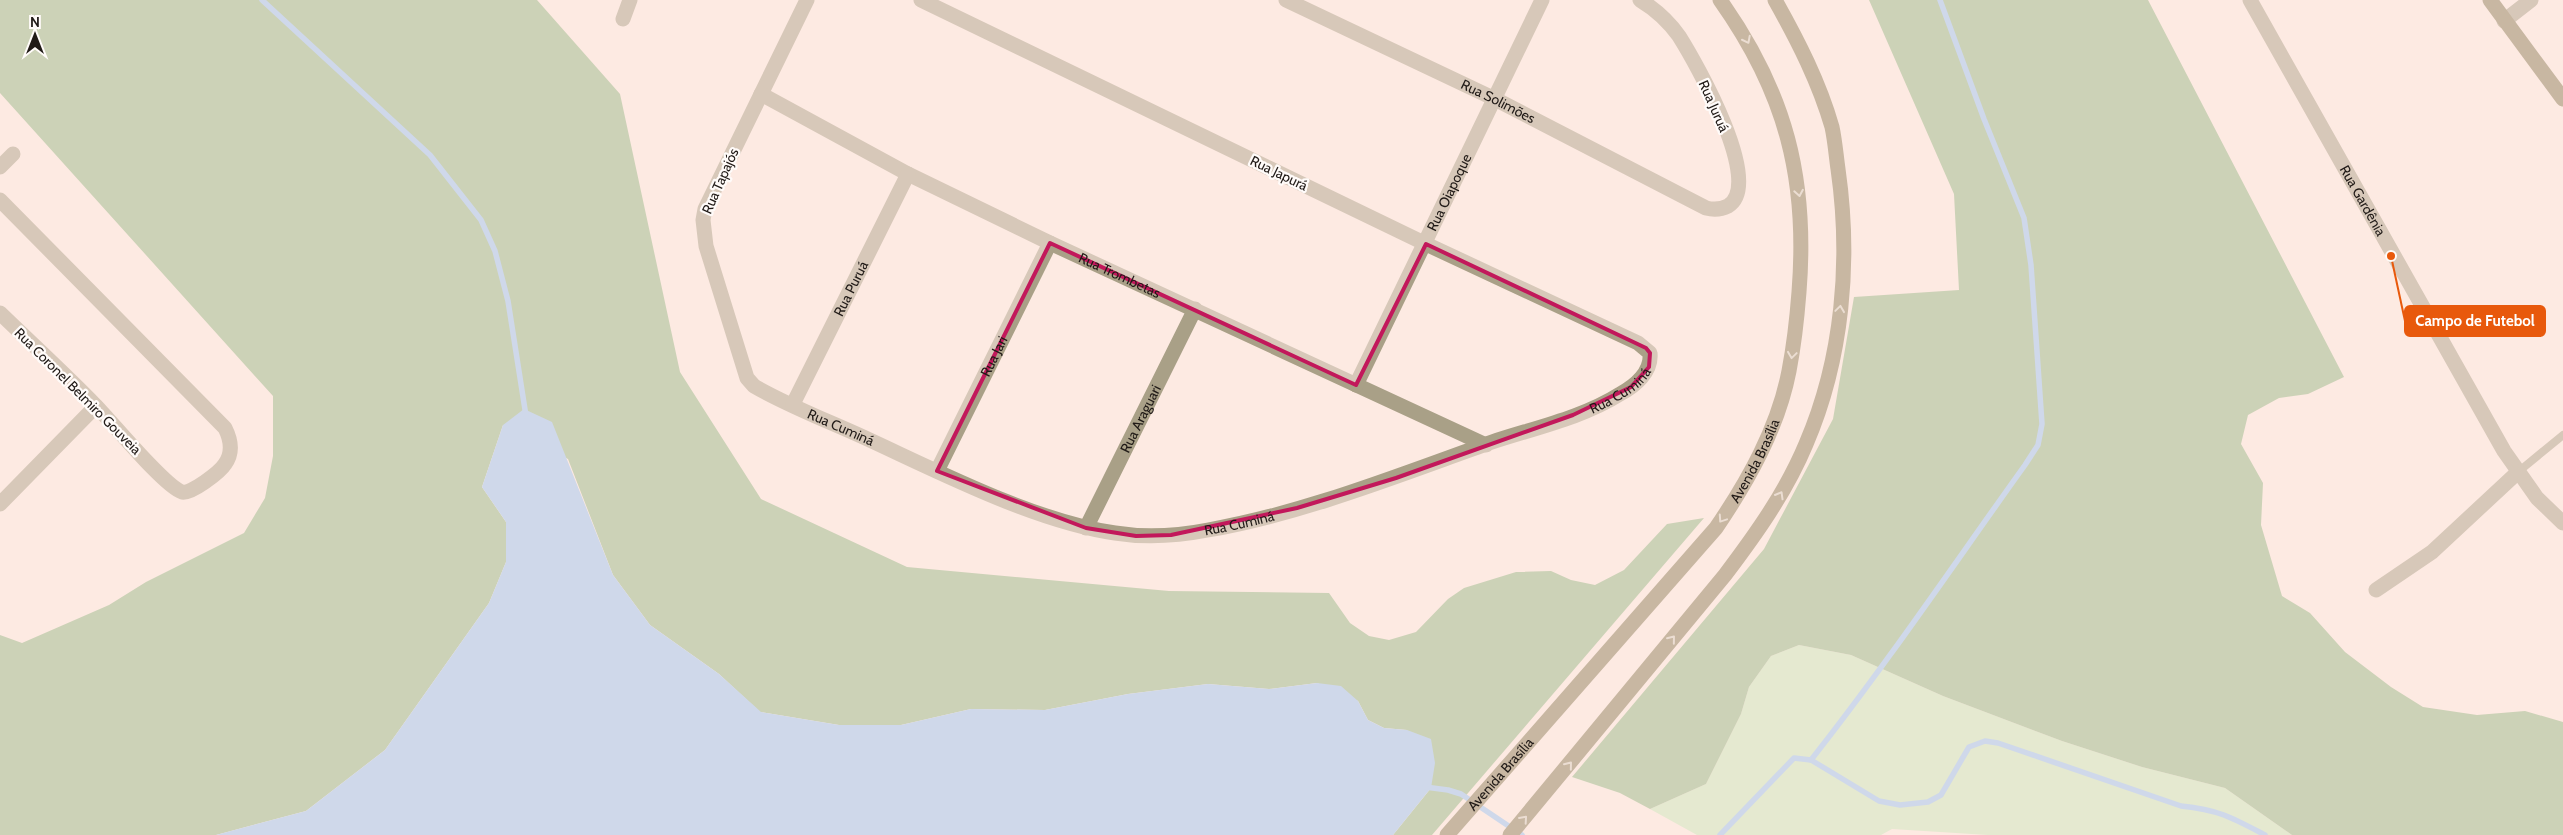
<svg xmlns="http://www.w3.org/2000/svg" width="2563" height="835" viewBox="0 0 2563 835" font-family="Cabin,sans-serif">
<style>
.green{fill:#c7e8bb}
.forest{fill:#91b683}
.water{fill:#97c4f3}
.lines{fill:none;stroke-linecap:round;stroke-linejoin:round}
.stream{stroke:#97c4f3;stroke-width:5.5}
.lane{stroke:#a9a087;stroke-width:8}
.street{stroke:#a9a087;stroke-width:15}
.secondary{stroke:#877a54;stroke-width:15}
.oneway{stroke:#d5cebf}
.marked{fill:none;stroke:#c2185b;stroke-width:4;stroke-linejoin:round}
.labels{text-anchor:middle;stroke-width:4.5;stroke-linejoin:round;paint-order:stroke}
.street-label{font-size:14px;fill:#201a17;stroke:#fffbf9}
.leader{fill:none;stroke:#e8590c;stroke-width:2}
.callout-dot{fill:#e8590c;stroke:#fffbf9;stroke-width:2}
.callout{fill:#e8590c;stroke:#e8590c;stroke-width:2}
.callout-label{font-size:15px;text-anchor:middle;font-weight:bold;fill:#fff}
</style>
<rect width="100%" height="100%" fill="#fdeae2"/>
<path class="green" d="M1799,645L1851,655L1943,696L2062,741L2142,767L2225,788L2292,835H1988L1892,829L1881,835H1697L1650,809L1706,784L1741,714L1749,687L1771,656Z"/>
<g class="forest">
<path d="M0,0H537L620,94L680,372L761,499L907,567L1169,591L1329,593L1350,623L1369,636L1389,640L1416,632L1448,599L1464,588L1516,572L1551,571L1571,580L1595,585L1624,570L1667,524L1704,518L1432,835H1393L1431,788L1407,730L1384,728L1368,720L1358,701L1317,683L1269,689L1208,684L1128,694L1045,710L971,709L901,725H839L760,712L719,674L650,625L613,575L568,459L503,425L482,487L506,522V562L489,603L385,750L306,811L216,835H0V635L22,643L109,605L146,582L244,533L265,498L273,456V396L0,93Z"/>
<path d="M1869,0H2148L2344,377L2308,394L2279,398L2248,415L2241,444L2263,483L2261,525L2282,596L2310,613L2345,652L2391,687L2423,707L2477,715L2525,711L2563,722V835H2292L2225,788L2142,767L2062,741L1943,696L1851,655L1799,645L1771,656L1749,687L1741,714L1706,784L1650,809L1620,793L1572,777L1764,549L1833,419L1854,297L1959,290L1954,194Z"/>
</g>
<path class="water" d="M524,409L552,422L613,575L650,625L719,674L761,712L839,725H901L971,709L1045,710L1128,694L1208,684L1269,689L1317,683L1341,686L1358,701L1368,720L1384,728L1407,730L1431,739L1435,763L1431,788L1393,835H216L306,811L385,750L489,603L506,562V522L482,487L503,425Z"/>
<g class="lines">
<g class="stream">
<path d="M262,0L430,155L481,220L495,251L508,301L526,416"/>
<path d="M1811,760C1886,665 1954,564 2025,465L2038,445L2042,424L2031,265L2024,218L1984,119L1940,0"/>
<path d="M1425,787L1448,790L1461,794L1522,835"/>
<path d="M1720,835L1794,758L1811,760L1879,801L1900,805L1928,802L1941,795L1969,747L1985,741L1998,743L2181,806C2219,810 2231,817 2265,835"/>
</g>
<path class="lane" d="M2518,472L2563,435"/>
<g class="street">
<path id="s1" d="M807,0L705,209L703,220L706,246L747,378L754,386C792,408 834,423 874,442C945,475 1038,522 1115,533C1146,538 1177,536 1208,530C1305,513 1399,475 1492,442C1534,428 1582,418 1620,394C1635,386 1652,372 1650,353L1638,343L1426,244L921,0"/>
<path id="s2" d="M1286,0L1495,99L1706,208C1714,210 1720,210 1728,206C1765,184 1696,63 1679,36C1669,22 1655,9 1640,0"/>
<path id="s3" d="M2250,0L2504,451L2537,498L2563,523"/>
<path d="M623,19L630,0"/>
<path d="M2504,21L2531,0"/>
<path id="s4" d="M761,94L908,174L1050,243L1486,445"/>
<path d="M0,167L13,154"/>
<path d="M0,200L225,428C231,440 233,453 225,464C220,472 190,495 182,492C164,486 112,422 96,406C65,374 32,344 0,313"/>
<path id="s5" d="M1356,385L1542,0"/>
<path id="s6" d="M793,404L908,174"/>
<path id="s7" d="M937,471L1050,243"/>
<path d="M0,504L96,406"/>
<path id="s8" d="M1086,528L1195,309"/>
<path d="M2376,590L2432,552L2518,472"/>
</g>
<g class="secondary">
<path d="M2490,0L2563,99"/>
<path id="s9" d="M1447,835L1716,528C1748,481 1778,428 1789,371C1794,345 1797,318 1799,292C1808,179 1786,93 1720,0"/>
<path d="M1510,835L1725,575C1756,534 1786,492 1806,444C1843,358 1851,260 1838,169C1836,155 1835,141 1832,127C1819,82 1798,41 1775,0"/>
</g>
</g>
<defs><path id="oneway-chevron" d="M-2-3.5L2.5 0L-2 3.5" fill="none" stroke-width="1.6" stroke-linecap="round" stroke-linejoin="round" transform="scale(1.25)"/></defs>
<g class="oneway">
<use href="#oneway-chevron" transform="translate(1747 40) rotate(63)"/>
<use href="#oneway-chevron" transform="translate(1799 193) rotate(80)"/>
<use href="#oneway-chevron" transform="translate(1840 309) rotate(-82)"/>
<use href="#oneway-chevron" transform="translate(1792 355) rotate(98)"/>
<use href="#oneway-chevron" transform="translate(1780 495) rotate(-60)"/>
<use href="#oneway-chevron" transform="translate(1722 519) rotate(124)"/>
<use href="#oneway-chevron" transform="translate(1672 639) rotate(-51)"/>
<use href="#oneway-chevron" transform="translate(1569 765) rotate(-51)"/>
<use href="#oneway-chevron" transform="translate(1524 819) rotate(-49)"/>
</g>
<path d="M0 0H2563V835H0ZM1050,243L1356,385L1426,244L1646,348L1650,353L1649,367L1631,387L1573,415L1396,478L1297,508L1171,535L1136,536L1086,528L937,471Z" fill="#fdeae2" fill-opacity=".55" fill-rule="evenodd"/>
<path class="marked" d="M1050,243L1356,385L1426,244L1646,348L1650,353L1649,367L1631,387L1573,415L1396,478L1297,508L1171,535L1136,536L1086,528L937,471Z"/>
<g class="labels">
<g class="street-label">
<text dy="5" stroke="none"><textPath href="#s2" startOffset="235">Rua Solimões</textPath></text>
<text transform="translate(1714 106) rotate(66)" y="5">Rua Juruá</text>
<text transform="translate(1279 173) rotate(26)" y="5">Rua Japurá</text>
<text transform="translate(720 181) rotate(-66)" y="5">Rua Tapajós</text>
<text dy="5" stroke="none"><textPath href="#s5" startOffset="214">Rua Oiapoque</textPath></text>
<text dy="5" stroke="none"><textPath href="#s3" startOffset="230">Rua Gardênia</textPath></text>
<text dy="5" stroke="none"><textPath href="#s4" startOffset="402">Rua Trombetas</textPath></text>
<text dy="5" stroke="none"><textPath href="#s6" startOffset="129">Rua Puruá</textPath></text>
<text dy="5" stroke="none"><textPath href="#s7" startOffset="128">Rua Jari</textPath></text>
<text dy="5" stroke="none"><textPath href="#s1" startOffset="1340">Rua Cuminá</textPath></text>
<text transform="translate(78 391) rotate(45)" y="5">Rua Coronel Belmiro Gouveia</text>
<text dy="5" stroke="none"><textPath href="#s8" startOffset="122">Rua Araguari</textPath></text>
<text dy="5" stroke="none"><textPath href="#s1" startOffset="515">Rua Cuminá</textPath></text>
<text dy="5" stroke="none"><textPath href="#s9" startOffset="486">Avenida Brasília</textPath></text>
<text dy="5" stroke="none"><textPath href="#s1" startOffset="935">Rua Cuminá</textPath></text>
<text dy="5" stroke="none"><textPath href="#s9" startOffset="81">Avenida Brasília</textPath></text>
</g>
</g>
<path class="leader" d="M2391 256L2405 321"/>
<circle class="callout-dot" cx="2391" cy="256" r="5"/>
<rect class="callout" x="2405" y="306" width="140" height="30" rx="5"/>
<g class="callout-label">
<text x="2475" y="326">Campo de Futebol</text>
</g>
<g transform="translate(35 35)" stroke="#fffbf9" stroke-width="4" paint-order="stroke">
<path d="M0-4L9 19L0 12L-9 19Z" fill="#201a17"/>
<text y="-8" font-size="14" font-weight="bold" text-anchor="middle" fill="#201a17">N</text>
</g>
</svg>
